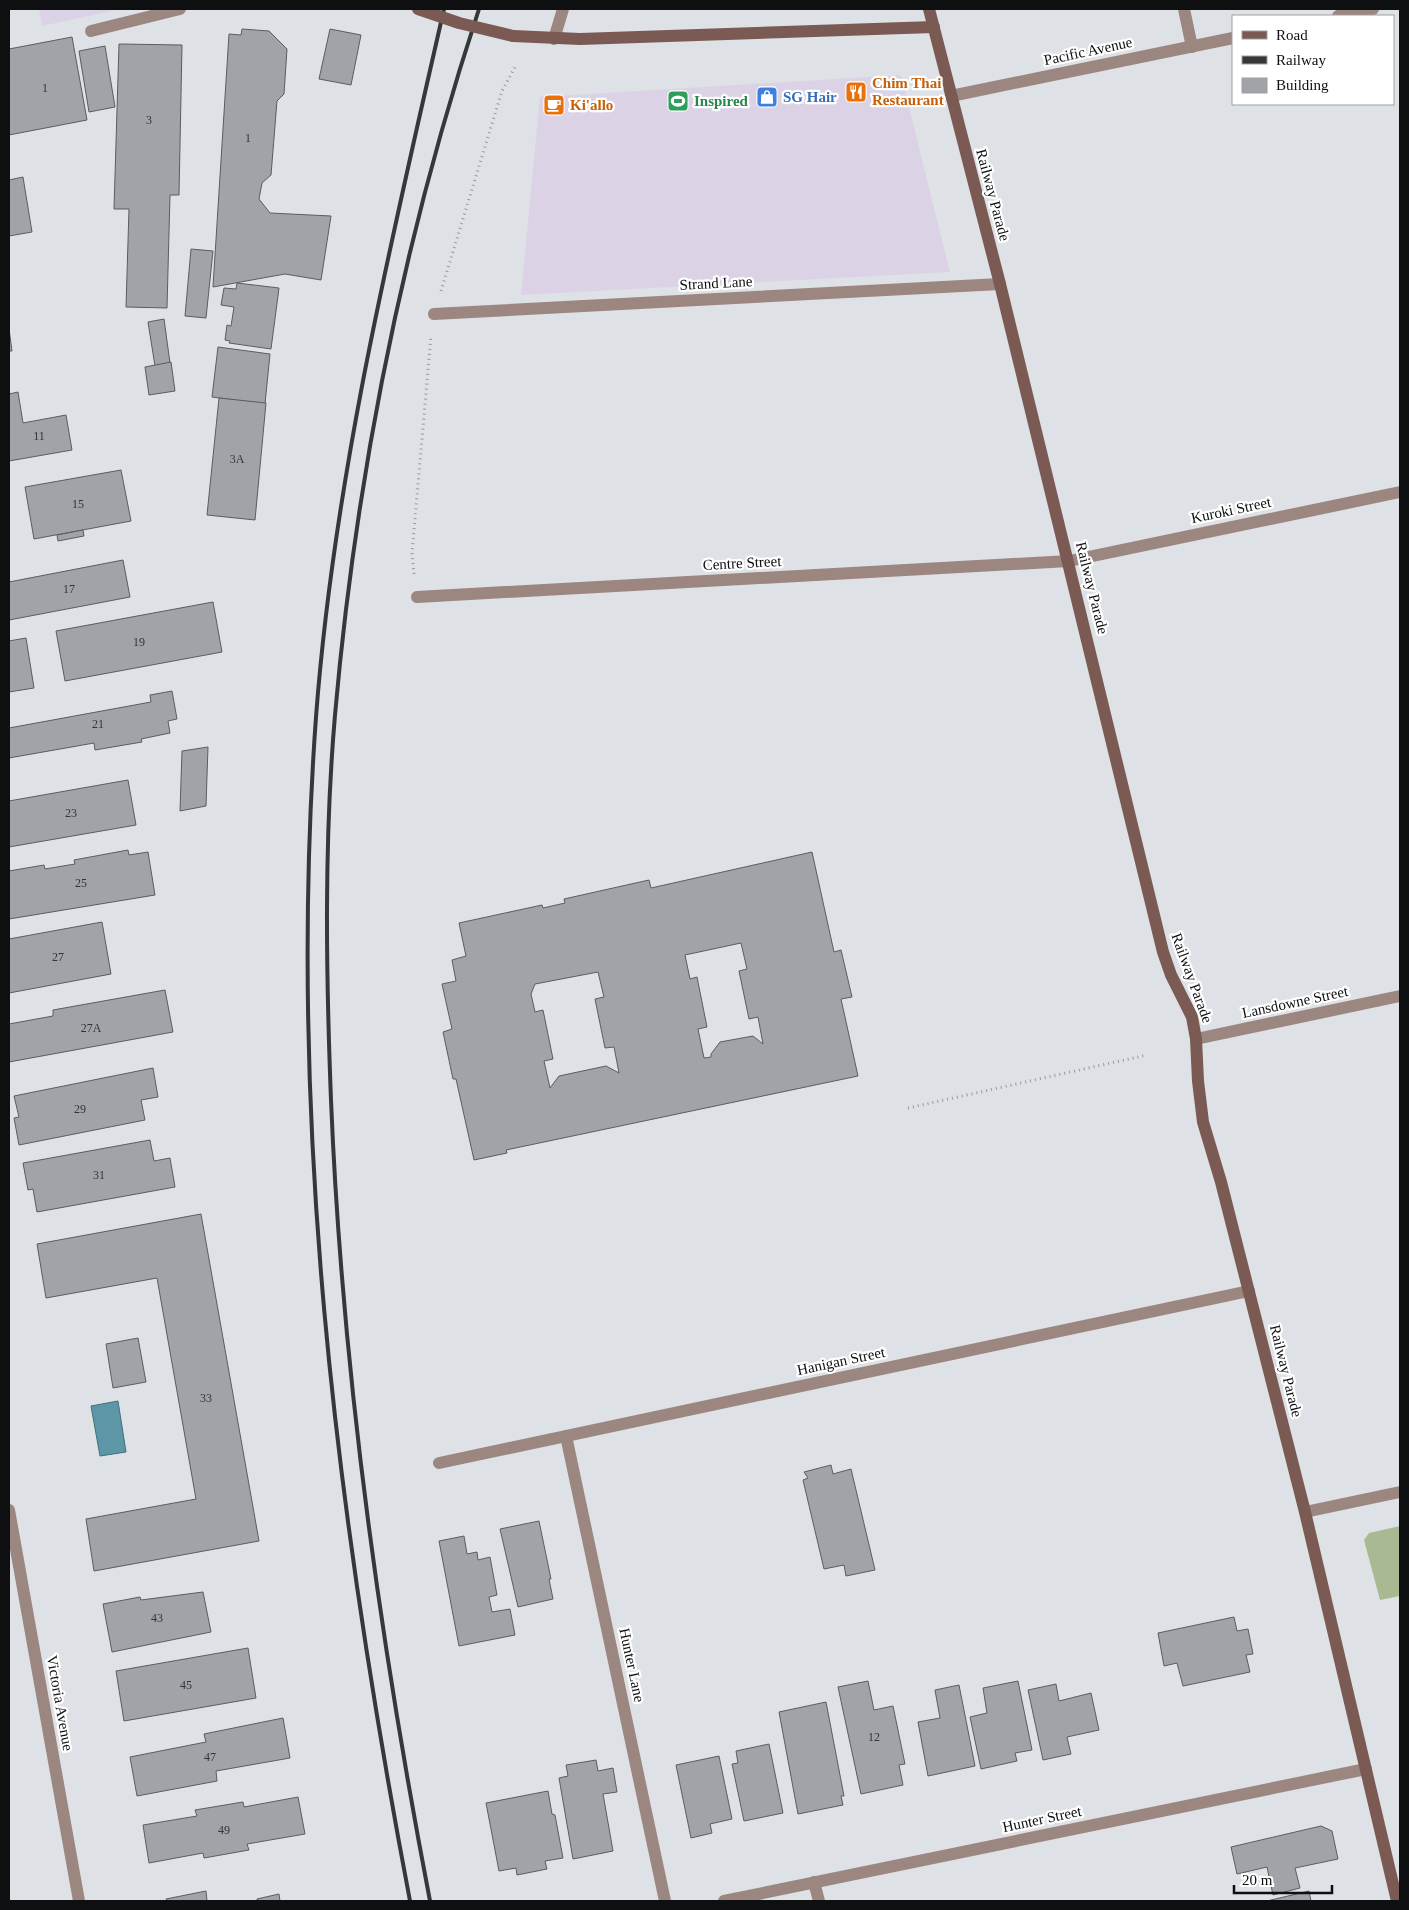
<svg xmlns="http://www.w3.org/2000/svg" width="1409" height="1910" viewBox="0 0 1409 1910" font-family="Georgia,serif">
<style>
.commercial{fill:#dcd2e6}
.green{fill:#a9ba92}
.water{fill:#5d97a7;stroke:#456e7a}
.building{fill:#a1a3a8;stroke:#5a5c60;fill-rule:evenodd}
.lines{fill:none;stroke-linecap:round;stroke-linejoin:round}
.path{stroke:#97999d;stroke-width:3;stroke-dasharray:1 4;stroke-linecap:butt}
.lane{stroke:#9c8680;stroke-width:12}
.street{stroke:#9c8680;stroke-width:12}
.secondary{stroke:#7a5a52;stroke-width:12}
.rail{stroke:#353739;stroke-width:4}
.secondary-bridge{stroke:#7a5a52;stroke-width:12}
.labels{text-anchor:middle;stroke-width:4.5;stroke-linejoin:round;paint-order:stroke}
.number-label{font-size:12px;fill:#333437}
.street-label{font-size:15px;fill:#0e0f11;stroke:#fff}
.food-label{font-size:15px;font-weight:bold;fill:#c56008;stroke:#fff;text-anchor:start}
.shop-label{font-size:15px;font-weight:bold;fill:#366cbe;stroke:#fff;text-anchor:start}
.leisure-label{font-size:15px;font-weight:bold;fill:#27864d;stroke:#fff;text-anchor:start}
</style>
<rect width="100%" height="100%" fill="#dee1e6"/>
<g class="commercial">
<path d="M39,9H121L42,26Z"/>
<path d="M901,75L950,272L521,295L540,97Z"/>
</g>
<path class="green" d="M1400,1526V1596L1380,1600L1364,1540L1369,1533Z"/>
<path class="water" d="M118,1401L126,1452L100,1456L91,1406Z"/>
<g class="building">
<path d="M242,29L269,31L287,49L284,94L277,101L271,175L262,183L259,199L270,213L331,216L321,280L285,274L213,287L229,34L241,35Z"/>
<path d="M330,29L361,35L351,85L319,79Z"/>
<path d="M72,37L87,120L9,135V49Z"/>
<path d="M119,44L182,45L179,195H170L167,308L126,307L129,209H114Z"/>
<path d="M105,46L115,107L89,112L79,51Z"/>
<path d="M23,177L32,232L9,236V180Z"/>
<path d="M191,249L213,251L206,318L185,316Z"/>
<path d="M237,283L279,288L271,349L229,343L230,341L225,340L227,325L231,326L234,307L221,305L224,288L236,289Z"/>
<path d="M164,319L170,363L155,366L148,322Z"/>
<path d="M9,329L12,351H9Z"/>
<path d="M218,347L270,354L265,404L212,397Z"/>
<path d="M171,362L175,391L149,395L145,367Z"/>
<path d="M18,392L23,423L66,415L72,450L9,461V394Z"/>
<path d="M219,398L266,403L255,520L207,515Z"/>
<path d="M121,470L131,521L34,539L25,487Z"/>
<path d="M83,530L84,536L58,541L57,535Z"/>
<path d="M123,560L130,597L9,620V582Z"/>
<path d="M213,602L222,652L65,681L56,631Z"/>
<path d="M26,638L34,688L9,692V641Z"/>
<path d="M172,691L177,719L168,721L170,733L141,739L142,742L95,750L94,743L9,758V728L151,702L150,695Z"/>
<path d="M208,747L206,806L180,811L182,751Z"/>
<path d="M128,780L136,825L9,847V801Z"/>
<path d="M128,850L129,855L148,852L155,895L9,919V871L44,865L45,869L75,864L74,860Z"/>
<path d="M812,852L834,952L841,950L852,997L841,999L858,1076L506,1150L507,1153L474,1160L456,1079H453L443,1032L452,1029L442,984L456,981L452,960L466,956L459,923L542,905L543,908L565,903L564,899L649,880L651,888ZM741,943L747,969L739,971L749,1019L758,1017L763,1044L753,1036L720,1042L711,1054V1057L704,1058L698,1029L707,1027L697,977L690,979L685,955ZM598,972L604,997L595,999L605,1048L614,1047L619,1073L606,1066L559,1076L550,1088L544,1061L553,1059L543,1010L535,1012L531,994L535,984Z"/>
<path d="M102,922L111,974L9,993V939Z"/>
<path d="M165,990L173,1032L9,1062V1024L53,1016V1010Z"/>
<path d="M153,1068L158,1097L141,1100L145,1120L19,1145L14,1118L19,1117L14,1096Z"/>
<path d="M150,1140L154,1161L170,1158L175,1187L37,1212L33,1189L28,1190L23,1163Z"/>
<path d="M201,1214L259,1541L94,1571L86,1519L196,1499L157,1278L46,1298L37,1244Z"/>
<path d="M138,1338L146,1382L113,1388L106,1344Z"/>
<path d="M831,1465L833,1474L851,1469L875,1570L846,1576L844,1565L824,1569L803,1480L808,1478L804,1472Z"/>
<path d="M539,1521L551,1579H549L553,1599L518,1607L500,1529Z"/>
<path d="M464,1536L467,1554L477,1552L478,1560L490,1557L497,1595L489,1597L492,1612L510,1609L515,1635L459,1646L439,1541Z"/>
<path d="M203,1592L211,1632L112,1652L103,1604L140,1597L141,1600Z"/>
<path d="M1234,1617L1237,1631L1248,1629L1253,1654L1246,1655L1250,1672L1183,1686L1177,1663L1164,1666L1158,1633Z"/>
<path d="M248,1648L256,1698L124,1721L116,1671Z"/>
<path d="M868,1681L874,1710L893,1706L905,1764L899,1765L903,1785L861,1794L838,1687Z"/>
<path d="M1018,1681L1032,1750L1015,1753L1017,1761L981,1769L970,1717L987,1713L983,1688Z"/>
<path d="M1056,1684L1059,1701L1091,1693L1099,1730L1067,1737L1071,1754L1043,1760L1028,1690Z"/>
<path d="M959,1685L975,1766L928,1776L918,1722L940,1718L935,1690Z"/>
<path d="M826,1702L844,1796H841L843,1805L798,1814L779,1712Z"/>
<path d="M283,1718L290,1758L216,1771L217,1781L137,1796L130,1757L206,1742L204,1734Z"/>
<path d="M769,1744L783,1813L744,1821L732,1764L738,1763L736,1751Z"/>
<path d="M719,1756L732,1819L710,1824L712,1833L691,1838L676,1765Z"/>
<path d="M596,1760L598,1771L613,1768L617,1792L603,1794L613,1851L573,1859L559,1778L568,1776L566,1765Z"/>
<path d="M548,1791L552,1814L555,1815L563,1858L545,1861L547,1869L517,1875L516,1868L499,1871L486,1803Z"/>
<path d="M298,1797L305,1834L247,1844L249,1850L204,1858L203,1853L149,1863L143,1825L197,1816L195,1810L243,1802L244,1807Z"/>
<path d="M1321,1826L1332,1831L1338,1859L1295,1868L1300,1888L1273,1895L1267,1867L1237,1874L1231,1847Z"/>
<path d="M206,1891L207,1901H167L166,1899Z"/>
<path d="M1309,1891L1311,1901H1267Z"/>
<path d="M279,1894L280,1901H253H257V1899Z"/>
</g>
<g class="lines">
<g class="path">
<path d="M441,291L502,91L515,67"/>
<path d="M414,574L412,553L431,336"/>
<path d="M908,1108L1147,1055"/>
</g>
<g class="lane">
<path d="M1184,9L1192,47"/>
<path d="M91,31L180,9"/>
<path d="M434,314L1000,284"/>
<path d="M566,1436L665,1901"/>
</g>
<g class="street">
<path d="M1338,16L1373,9"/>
<path d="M554,39L563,9"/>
<path d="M951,96L1233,38"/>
<path d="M417,597L1069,561L1400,492"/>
<path d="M1196,1039L1400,996"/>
<path d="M439,1463L1249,1291"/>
<path d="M9,1510L79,1901"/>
<path d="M1305,1512L1400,1492"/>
<path d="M814,1882L819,1901"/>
<path d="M724,1901L1366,1769"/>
</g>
<g class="secondary">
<path d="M929,9L1000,284L1163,952L1171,975L1192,1017L1196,1039L1198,1081L1203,1122L1221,1182L1305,1512L1397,1901"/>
<path d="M513,36L580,39L934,27"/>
</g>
<g class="rail">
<path d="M410,1901C336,1512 287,1114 316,717C334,478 391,242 444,9"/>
<path d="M430,1901C379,1636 342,1370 331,1100C326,972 324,842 335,715C356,476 404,237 479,9"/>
</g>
<path class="secondary-bridge" d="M418,9L459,23L513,36"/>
</g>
<defs>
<g id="restaurant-square" transform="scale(1.125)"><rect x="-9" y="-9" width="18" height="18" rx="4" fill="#e8710a" stroke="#fff"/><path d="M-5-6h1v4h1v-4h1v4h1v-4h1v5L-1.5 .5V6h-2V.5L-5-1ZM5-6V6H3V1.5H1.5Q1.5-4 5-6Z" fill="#fff"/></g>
<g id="shop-square" transform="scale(1.125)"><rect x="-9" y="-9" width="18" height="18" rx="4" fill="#3f7fe0" stroke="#fff"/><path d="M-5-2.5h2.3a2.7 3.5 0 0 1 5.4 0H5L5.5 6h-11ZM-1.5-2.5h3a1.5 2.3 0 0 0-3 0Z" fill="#fff"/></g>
<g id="stadium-square" transform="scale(1.125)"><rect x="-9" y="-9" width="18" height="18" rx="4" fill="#2e9e5b" stroke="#fff"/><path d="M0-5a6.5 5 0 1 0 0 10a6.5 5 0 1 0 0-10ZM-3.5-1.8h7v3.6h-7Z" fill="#fff"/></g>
<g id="cafe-square" transform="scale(1.125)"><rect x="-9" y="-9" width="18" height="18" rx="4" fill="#e8710a" stroke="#fff"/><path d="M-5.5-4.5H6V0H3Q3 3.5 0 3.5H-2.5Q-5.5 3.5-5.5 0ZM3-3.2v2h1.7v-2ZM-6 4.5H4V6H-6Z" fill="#fff"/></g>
</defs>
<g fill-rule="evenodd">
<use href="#restaurant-square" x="856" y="92"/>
<use href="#shop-square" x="767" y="97"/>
<use href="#stadium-square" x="678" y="101"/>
<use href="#cafe-square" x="554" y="105"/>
</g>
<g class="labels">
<g class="number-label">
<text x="45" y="92">1</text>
<text x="149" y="124">3</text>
<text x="248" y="142">1</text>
<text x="39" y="440">11</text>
<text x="237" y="463">3A</text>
<text x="78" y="508">15</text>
<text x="69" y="593">17</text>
<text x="139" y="646">19</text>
<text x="98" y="728">21</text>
<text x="71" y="817">23</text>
<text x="81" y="887">25</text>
<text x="58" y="961">27</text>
<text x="91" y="1032">27A</text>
<text x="80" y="1113">29</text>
<text x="99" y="1179">31</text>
<text x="206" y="1402">33</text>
<text x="157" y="1622">43</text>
<text x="186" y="1689">45</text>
<text x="874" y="1741">12</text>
<text x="210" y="1761">47</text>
<text x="224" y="1834">49</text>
</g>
<g class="street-label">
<text transform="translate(1088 51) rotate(-12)" y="5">Pacific Avenue</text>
<text transform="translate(993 195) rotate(75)" y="5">Railway Parade</text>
<text transform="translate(716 283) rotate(-3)" y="5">Strand Lane</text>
<text transform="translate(1231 510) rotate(-12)" y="5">Kuroki Street</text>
<text transform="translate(742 563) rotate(-3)" y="5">Centre Street</text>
<text transform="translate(1092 588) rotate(76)" y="5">Railway Parade</text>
<text transform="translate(1192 978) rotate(70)" y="5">Railway Parade</text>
<text transform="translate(1295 1002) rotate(-12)" y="5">Lansdowne Street</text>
<text transform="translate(841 1361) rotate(-12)" y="5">Hanigan Street</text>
<text transform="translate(1286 1371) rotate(76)" y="5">Railway Parade</text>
<text transform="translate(632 1665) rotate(78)" y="5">Hunter Lane</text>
<text transform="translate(60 1703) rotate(80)" y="5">Victoria Avenue</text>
<text transform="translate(1042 1819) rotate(-12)" y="5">Hunter Street</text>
</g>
<g class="food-label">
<text x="872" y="88">Chim Thai<tspan x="872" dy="17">Restaurant</tspan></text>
<text x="570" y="110">Ki'allo</text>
</g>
<g class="shop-label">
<text x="783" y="102">SG Hair</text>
</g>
<g class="leisure-label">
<text x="694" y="106">Inspired</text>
</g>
</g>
<rect width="1409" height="1910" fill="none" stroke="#0e0f11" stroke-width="20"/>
<rect x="1232" y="15" width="162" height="90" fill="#ffffff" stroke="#9f9fa0"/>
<rect x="1242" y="31" width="25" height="8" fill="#7a5a52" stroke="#9f9fa0"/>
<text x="1276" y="40" font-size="15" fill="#0e0f11">Road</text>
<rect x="1242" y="56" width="25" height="8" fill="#353739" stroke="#9f9fa0"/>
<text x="1276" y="65" font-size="15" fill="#0e0f11">Railway</text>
<rect x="1242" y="78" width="25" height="15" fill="#a1a3a8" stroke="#9f9fa0"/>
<text x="1276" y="90" font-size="15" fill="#0e0f11">Building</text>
<path d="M1234 1885v8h98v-8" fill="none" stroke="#0e0f11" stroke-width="2.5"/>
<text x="1242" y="1885" font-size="15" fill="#0e0f11" stroke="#ffffff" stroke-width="4" paint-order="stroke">20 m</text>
</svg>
